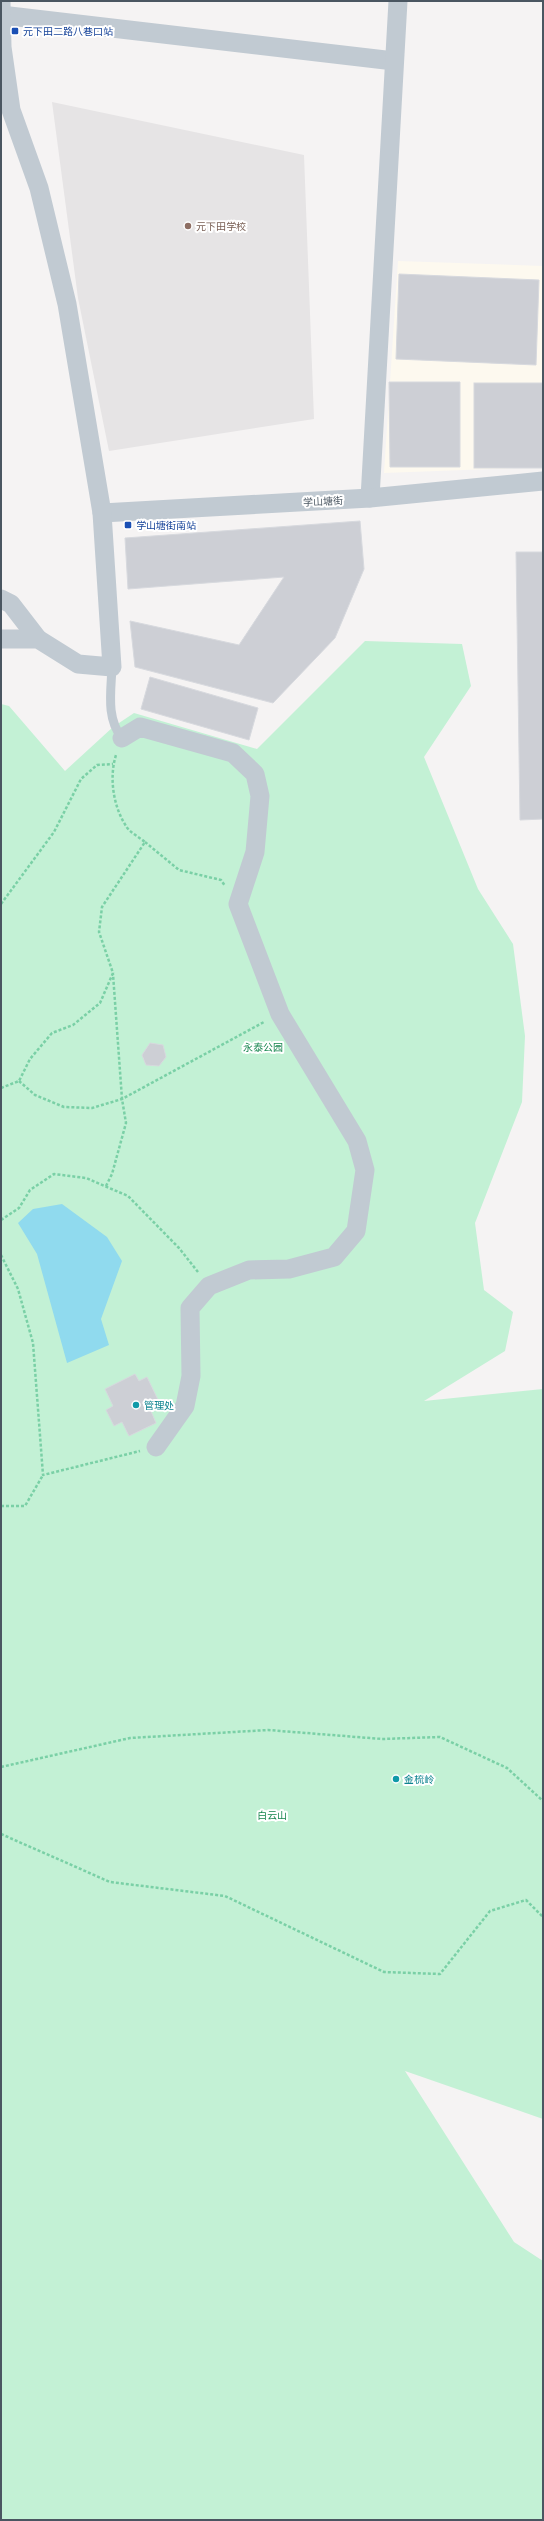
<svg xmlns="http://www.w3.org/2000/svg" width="544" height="2521" viewBox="0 0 544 2521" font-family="'Varela Round','Noto Sans SC',sans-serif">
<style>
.commercial{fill:#fdf9ef}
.education{fill:#e6e4e5}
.green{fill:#c3f1d5}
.water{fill:#90daee}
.building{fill:#cdcfd5;stroke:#d7d9de}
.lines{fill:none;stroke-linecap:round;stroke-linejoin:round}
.path{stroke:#7ad0a6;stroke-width:2.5;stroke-dasharray:3 2;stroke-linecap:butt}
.lane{stroke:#c1cad2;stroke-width:9}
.street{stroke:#c1cad2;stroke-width:19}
.transit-dot{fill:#1a4fb4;stroke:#fff;stroke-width:1.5}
.education-dot{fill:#8d6e63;stroke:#fff;stroke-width:1.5}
.culture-dot{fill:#0f9aa8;stroke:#fff;stroke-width:1.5}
.labels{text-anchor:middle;stroke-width:4;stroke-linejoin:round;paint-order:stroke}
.transit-label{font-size:10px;fill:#164399;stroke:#fff;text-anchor:start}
.education-label{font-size:10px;fill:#785e54;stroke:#fff;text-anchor:start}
.street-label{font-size:10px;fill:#4a5661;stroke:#fff}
.park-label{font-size:10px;fill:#17864f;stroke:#fff}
.culture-label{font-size:10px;fill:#0d838f;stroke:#fff;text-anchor:start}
</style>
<rect width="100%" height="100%" fill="#f5f3f3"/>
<path class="commercial" d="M398,261L543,266V467L384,473Z"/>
<path class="education" d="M52,102L304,155L314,419L109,451L78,298Z"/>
<path class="green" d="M365,641L462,644L471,686L424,757L478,889L513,944L525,1036L522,1102L475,1223L484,1290L513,1312L505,1351L424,1401L543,1389V2119L405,2071L514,2242L543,2261V2520H1V704L9,706L65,771L113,727L134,713L257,749Z"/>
<path class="water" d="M62,1204L107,1237L122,1261L101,1319L109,1345L67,1363L37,1254L18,1223L33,1209Z"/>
<g class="building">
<path d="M399,274L539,280L536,365L396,359Z"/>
<path d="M389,382H460V467H390Z"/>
<rect x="474" y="383" width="69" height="85"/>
<path d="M360,521L364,569L335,638L273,703L135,667L130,621L239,645L284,577L128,589L125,538Z"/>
<path d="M516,552H543V819L520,820Z"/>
<path d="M150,677L258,708L249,740L141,709Z"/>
<path d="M150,1043L163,1045L166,1057L159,1066L146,1065L142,1055Z"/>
<path d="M135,1374L139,1381L147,1377L160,1404L150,1409L156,1423L129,1436L122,1422L114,1426L106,1410L113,1406L105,1389Z"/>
</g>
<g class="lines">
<g class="path">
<path d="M145,842L179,870L221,880L225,886"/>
<path d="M1,904L54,832L81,779L97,765L113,764"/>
<path d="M19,1081L35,1095L64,1107L92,1108L122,1099L264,1022"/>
<path d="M1,1088L19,1081L30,1059L52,1033L73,1025L100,1003L113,973L99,932L102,907L145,842C139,837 129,832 126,826C113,806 109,777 116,755"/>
<path d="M106,1186L112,1174L126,1123L122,1099L113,974"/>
<path d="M1,1220L19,1208L30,1190L54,1174L86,1178L128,1196L179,1248L198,1272"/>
<path d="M1,1255L18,1289L33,1343L43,1475L140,1451"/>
<path d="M1,1506H25L43,1475"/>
<path d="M1,1767L130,1738L268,1730L382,1739L440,1737L507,1768L543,1801"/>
<path d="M1,1834L110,1882L225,1896L384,1972L440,1974L490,1911L526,1900L543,1917"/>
</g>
<path class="lane" d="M112,667C111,692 106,718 122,738"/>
<g class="street">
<path d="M1,15L394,61"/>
<path d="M370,498L398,1"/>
<path d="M102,513L370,498L543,481"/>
<path d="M1,599L11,604L38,639"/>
<path d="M1,639H38L78,664L112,667L102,513L67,304L39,188L11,110L2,47L1,1"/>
<path d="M122,738L140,727L233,753L255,774L260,796L255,852L238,904L280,1014L357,1141L365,1170L356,1231L334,1257L289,1269L249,1270L209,1286L190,1308L191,1376L185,1406L156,1447"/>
</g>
</g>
<g class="transit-dot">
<rect x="11" y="27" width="8" height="8" rx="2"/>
<rect x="124" y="521" width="8" height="8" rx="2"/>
</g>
<circle class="education-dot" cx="188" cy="226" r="4"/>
<g class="culture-dot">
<circle cx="136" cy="1405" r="4"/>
<circle cx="396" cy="1779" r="4"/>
</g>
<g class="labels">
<g class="transit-label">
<text x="23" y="35">元下田二路八巷口站</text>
<text x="136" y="529">学山塘街南站</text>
</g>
<g class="education-label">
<text x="196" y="230">元下田学校</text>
</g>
<g class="street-label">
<text transform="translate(323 501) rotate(-3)" y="4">学山塘街</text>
</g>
<g class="park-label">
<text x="263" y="1051">永泰公园</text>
<text x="272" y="1819">白云山</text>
</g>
<g class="culture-label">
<text x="144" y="1409">管理处</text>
<text x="404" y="1783">金梳岭</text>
</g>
</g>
<rect width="544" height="2521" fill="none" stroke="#4a5661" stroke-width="4"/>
</svg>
